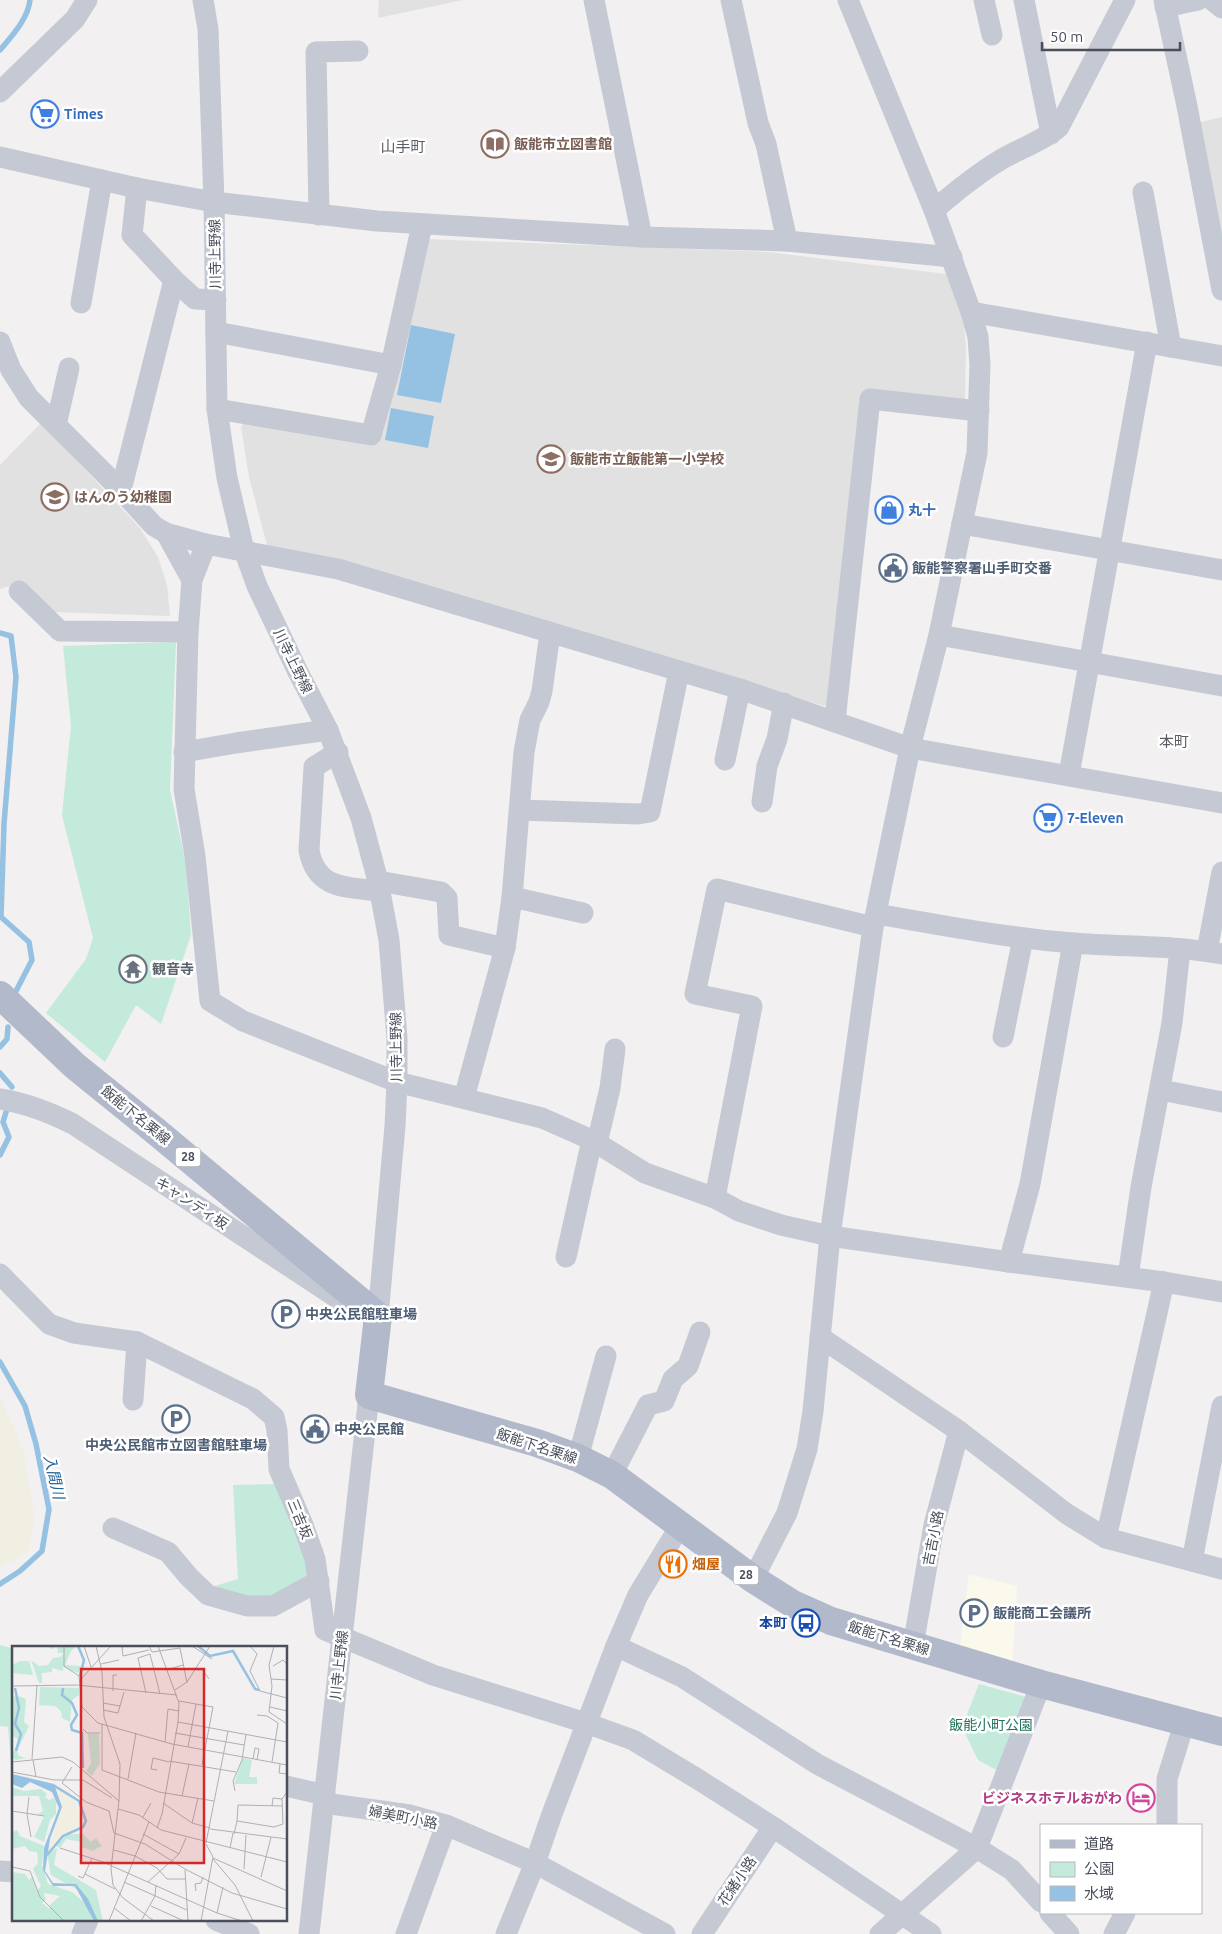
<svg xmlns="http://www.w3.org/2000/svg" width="1222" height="1934" viewBox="0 0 1222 1934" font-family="Ubuntu,'Noto Sans JP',sans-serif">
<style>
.commercial{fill:#faf9eb}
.education{fill:#e2e1e1}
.green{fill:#c3eadb}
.sand{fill:#f1efe2}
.water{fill:#95c1e2}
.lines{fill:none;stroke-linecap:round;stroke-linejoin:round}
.stream{stroke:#95c1e2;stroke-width:5.5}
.minor{stroke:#c5c9d3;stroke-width:21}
.major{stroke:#b2b9cb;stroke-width:28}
.labels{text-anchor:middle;stroke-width:5;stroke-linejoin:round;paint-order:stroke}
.shield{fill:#fff;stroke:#80848c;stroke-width:1}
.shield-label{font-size:12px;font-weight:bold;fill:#4a4f5b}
.shop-label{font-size:14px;font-weight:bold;fill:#366cbe;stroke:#fff;text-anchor:start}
.education-label{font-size:14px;font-weight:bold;fill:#785e54;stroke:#fff;text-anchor:start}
.street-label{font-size:14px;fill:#4a4f5b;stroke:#fff}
.service-label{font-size:14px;font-weight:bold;fill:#4e5e75;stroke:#fff;text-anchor:start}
.worship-label{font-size:14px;font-weight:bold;fill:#5b616d;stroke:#fff;text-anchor:start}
.food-label{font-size:14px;font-weight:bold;fill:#c56008;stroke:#fff;text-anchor:start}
.transit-label{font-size:14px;font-weight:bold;fill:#164399;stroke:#fff;text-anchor:end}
.park-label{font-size:14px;fill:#22745d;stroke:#fff}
.hotel-label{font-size:14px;font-weight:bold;fill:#b23c85;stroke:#fff;text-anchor:end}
.neighbourhood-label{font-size:15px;fill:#5d5e63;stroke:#fff}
.water-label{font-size:15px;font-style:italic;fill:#1d659a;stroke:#fff}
.inset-river{fill:none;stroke:#95c1e2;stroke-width:2.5}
.inset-road{fill:none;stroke:#afb0b4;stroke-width:1}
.view{fill:#d62828;fill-opacity:0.15;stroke:#d62828;stroke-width:2.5}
.inset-edge{fill:none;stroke:#4a4f5b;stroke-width:2.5}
</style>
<rect width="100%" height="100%" fill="#f2f0f0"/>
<path class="commercial" d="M969,1574L1017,1586L1012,1668L959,1653Z"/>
<g class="education">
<path d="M379,0H463L378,18Z"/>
<path d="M1222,117V258L1197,123Z"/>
<path d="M426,239L768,252L946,274L963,314L966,347L965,402L865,391L828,707L267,545L249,477L241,427L246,421L375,440Z"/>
<path d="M41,423L140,528L158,557L167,585L170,616L53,612L9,586L0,589V465Z"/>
</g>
<g class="green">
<path d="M176,642L170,790L186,864L191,935L161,1024L136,1005L105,1062L46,1013L86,959L93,938L62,815L71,726L63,646Z"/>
<path d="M282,1484L313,1574L272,1601L235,1595L215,1586L238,1579L233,1485Z"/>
<path d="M0,1645L14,1649V1775L12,1774L8,1727L0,1726Z"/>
<path d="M979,1684L1026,1697L1000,1772L978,1760L962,1727Z"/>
</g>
<path class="sand" d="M0,1397L23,1449L34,1516L29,1551L0,1567Z"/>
<g class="water">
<path d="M411,325L455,334L441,403L397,395Z"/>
<path d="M391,408L434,416L428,448L385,440Z"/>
</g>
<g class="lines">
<g class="stream">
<path d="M0,50C12,36 28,19 30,0"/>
<path d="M0,633L11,636L16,677L4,824L1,917L29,942L32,960L15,993"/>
<path d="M0,1047L7,1039L8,1027"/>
<path d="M0,1073L12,1087"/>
<path d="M0,1155L9,1137L3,1122L7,1109"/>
<path d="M0,1362L25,1406L36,1444L49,1509L42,1551L20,1571L0,1584"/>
</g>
<g class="minor">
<path d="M203,0L208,29L214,202L217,409L227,478L244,550L257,586L298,672L328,730L361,818L378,881L389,940L397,1038V1082L395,1126L378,1316"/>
<path d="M594,0L642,237"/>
<path d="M731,0L758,123L766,144L787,241"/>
<path d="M848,0L934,210L971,312L978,337L980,365L977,453L962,524L1222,570"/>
<path d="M984,0L992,35"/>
<path d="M1024,0L1051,134"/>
<path d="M1164,0L1187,106L1222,290"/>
<path d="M1212,0L1222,8"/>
<path d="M1165,7L1198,0"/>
<path d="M0,92L75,19L87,0"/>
<path d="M0,157L137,188L214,202L377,221L642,237L787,241L952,257"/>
<path d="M137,188L132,235L174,280L195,299L216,300"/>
<path d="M1143,192L1171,347"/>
<path d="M934,210C956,191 977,174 1002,159C1021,148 1043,141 1059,127L1125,0"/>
<path d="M319,215L316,52L358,51"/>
<path d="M81,303L102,180"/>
<path d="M971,312L1222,356"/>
<path d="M216,332L391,365"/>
<path d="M0,342L11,370L29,398L121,490L154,526L166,533L206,544L338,569L740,689L910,748L1222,803"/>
<path d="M217,409L371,435L391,365L422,225"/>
<path d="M56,425L69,368"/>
<path d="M121,490L174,280"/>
<path d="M166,533L192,580"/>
<path d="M206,544L192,580L188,632L184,789L195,856L210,1001L243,1021L397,1082L542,1118L592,1140L645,1173L715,1198L739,1211L781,1225L830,1236L1009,1262L1164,1282L1222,1292"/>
<path d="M19,591L60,631L188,632"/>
<path d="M939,635L1222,686"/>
<path d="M835,721L870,399L979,411"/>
<path d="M184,752L236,743L328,730"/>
<path d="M338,752L314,767L309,850C316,890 347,887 380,891"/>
<path d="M725,760L740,689"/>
<path d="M1069,775L1147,342"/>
<path d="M762,802L767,766L777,739L784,703"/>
<path d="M520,810L638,814L650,812L679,671"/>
<path d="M378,881L441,892L447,898L449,935L505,948"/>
<path d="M512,897L583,913"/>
<path d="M876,914C941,925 1007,938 1073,943C1123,947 1173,945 1222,954"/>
<path d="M1207,951L1222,872"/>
<path d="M1003,1037L1023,938"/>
<path d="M1161,1090L1222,1102"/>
<path d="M464,1098L505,948L512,897L524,752L530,720L539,702L542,691L550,633"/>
<path d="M0,1099C26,1103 49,1112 73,1124L348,1305"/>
<path d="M597,1143L610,1088L615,1049"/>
<path d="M715,1198L752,1006L695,994L717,889L873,927"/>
<path d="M566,1257L592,1140"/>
<path d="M1009,1262L1030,1184L1073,943"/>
<path d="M0,1274L49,1324L74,1333L137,1342L253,1399L274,1417L277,1430L279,1469L303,1525L315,1559L325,1630L433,1675L586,1723L633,1740L696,1778L773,1827L931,1934"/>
<path d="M1128,1277L1141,1187L1172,1023L1180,949"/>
<path d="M820,1337L959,1431L1067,1514L1106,1538L1222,1569"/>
<path d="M133,1400L137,1342"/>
<path d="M578,1458L606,1356"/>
<path d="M612,1475L648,1405L664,1401L673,1379L688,1366L700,1332"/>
<path d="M113,1528L168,1552L189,1577L208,1595L247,1606H273L319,1581"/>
<path d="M1106,1538L1164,1282"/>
<path d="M1192,1561L1222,1406"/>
<path d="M753,1579L787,1513L807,1449L813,1411L830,1236L873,927L910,748L939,635L962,524"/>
<path d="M616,1646L682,1677L817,1764L977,1848L1012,1870L1041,1902"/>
<path d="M913,1646L934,1525L959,1431"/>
<path d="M286,1786L325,1795"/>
<path d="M324,1803L410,1815L446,1825L535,1863L665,1934"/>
<path d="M1167,1825V1779L1184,1724"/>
<path d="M0,1871L14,1872"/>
<path d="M1050,1913L1069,1934"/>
<path d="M216,1920L249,1934"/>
<path d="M82,1934L88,1920"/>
<path d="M309,1934L369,1395"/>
<path d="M406,1934L446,1825"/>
<path d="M506,1934L535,1863L552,1814L616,1646L638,1595L680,1526"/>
<path d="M702,1934L773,1827"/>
<path d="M880,1934L977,1848L1041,1684"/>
<path d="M1114,1934L1125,1913"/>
</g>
<path class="major" d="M0,995L75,1066L153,1129L378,1316L369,1395L537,1443L578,1458L612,1475L753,1579L793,1604L831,1621L1041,1684L1222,1732"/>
</g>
<defs>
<g id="supermarket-ring" transform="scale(1.4375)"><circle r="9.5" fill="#fff" stroke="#3f7fe0" stroke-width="1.5"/><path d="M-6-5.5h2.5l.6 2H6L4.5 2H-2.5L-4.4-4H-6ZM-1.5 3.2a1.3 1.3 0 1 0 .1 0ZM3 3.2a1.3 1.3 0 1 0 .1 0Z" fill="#3f7fe0"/></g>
<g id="library-ring" transform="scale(1.4375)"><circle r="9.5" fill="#fff" stroke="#8d6e63" stroke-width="1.5"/><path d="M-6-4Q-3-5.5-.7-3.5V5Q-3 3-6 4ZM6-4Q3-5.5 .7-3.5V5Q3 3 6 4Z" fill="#8d6e63"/></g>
<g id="school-ring" transform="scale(1.4375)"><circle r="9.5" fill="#fff" stroke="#8d6e63" stroke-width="1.5"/><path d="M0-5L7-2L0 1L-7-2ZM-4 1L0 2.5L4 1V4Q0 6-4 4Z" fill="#8d6e63"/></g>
<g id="shop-ring" transform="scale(1.4375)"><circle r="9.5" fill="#fff" stroke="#3f7fe0" stroke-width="1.5"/><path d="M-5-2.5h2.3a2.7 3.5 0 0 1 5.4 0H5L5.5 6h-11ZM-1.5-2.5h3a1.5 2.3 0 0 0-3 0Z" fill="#3f7fe0"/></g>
<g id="civic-ring" transform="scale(1.4375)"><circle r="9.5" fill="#fff" stroke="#5c6f8a" stroke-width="1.5"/><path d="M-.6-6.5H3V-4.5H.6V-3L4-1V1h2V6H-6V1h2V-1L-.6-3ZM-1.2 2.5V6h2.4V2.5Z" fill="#5c6f8a"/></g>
<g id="temple-ring" transform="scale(1.4375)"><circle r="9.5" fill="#fff" stroke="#6b7280" stroke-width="1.5"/><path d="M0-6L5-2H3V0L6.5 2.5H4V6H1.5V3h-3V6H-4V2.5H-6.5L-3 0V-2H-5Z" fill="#6b7280"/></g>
<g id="parking-ring" transform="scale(1.4375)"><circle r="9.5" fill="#fff" stroke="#5c6f8a" stroke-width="1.5"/><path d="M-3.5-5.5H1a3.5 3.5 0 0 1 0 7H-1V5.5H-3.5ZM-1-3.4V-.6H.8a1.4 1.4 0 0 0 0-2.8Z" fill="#5c6f8a"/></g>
<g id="restaurant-ring" transform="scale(1.4375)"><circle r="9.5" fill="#fff" stroke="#e8710a" stroke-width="1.5"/><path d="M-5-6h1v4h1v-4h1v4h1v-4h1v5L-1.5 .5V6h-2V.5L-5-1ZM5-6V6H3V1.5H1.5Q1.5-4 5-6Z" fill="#e8710a"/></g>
<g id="bus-ring" transform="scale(1.4375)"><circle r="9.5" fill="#fff" stroke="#1a4fb4" stroke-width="1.5"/><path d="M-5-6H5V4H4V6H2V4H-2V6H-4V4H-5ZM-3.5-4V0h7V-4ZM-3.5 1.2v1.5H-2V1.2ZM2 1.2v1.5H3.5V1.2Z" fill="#1a4fb4"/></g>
<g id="hotel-ring" transform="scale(1.4375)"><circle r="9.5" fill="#fff" stroke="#d1479c" stroke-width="1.5"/><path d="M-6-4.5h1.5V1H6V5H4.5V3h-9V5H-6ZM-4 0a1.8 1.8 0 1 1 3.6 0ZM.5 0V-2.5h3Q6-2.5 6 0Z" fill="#d1479c"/></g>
</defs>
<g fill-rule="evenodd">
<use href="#supermarket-ring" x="45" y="114"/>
<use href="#library-ring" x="495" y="144"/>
<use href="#school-ring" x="551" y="459"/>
<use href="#school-ring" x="55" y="497"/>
<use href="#shop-ring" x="889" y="510"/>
<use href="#civic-ring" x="893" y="568"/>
<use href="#supermarket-ring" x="1048" y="818"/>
<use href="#temple-ring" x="133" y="969"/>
<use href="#parking-ring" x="286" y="1314"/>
<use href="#parking-ring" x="176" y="1419"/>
<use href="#civic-ring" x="315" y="1429"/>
<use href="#restaurant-ring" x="673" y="1564"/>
<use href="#parking-ring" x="974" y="1613"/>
<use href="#bus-ring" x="806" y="1623"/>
<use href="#hotel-ring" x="1141" y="1798"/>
</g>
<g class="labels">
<g class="shield">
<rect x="175.5" y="1147.5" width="25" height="19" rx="4"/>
<rect x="733.5" y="1565.5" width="25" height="19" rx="4"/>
</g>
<g class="shield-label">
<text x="188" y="1161">28</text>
<text x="746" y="1579">28</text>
</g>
<g class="shop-label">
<text x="64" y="119">Times</text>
<text x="908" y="515">丸十</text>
<text x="1067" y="823">7-Eleven</text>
</g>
<g class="education-label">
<text x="514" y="149">飯能市立図書館</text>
<text x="570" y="464">飯能市立飯能第一小学校</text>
<text x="74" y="502">はんのう幼稚園</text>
</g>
<g class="street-label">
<text transform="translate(215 254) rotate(-91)" y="5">川寺上野線</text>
<text transform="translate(293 661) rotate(64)" y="5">川寺上野線</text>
<text transform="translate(396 1047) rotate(-91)" y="5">川寺上野線</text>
<text transform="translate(136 1115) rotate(39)" y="5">飯能下名栗線</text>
<text transform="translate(192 1203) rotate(33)" y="5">キャンディ坂</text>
<text transform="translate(537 1446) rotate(18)" y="5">飯能下名栗線</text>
<text transform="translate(300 1519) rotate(68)" y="5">三吉坂</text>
<text transform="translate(933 1538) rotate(-79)" y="5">吉吉小路</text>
<text transform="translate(889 1638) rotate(17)" y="5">飯能下名栗線</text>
<text transform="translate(339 1665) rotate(-84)" y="5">川寺上野線</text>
<text transform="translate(403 1817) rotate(11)" y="5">婦美町小路</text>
<text transform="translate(737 1881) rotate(-56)" y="5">花緒小路</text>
</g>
<g class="service-label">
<text x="912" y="573">飯能警察署山手町交番</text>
<text x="305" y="1319">中央公民館駐車場</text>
<text x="334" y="1434">中央公民館</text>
<text x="176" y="1450" text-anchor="middle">中央公民館市立図書館駐車場</text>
<text x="993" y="1618">飯能商工会議所</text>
</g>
<g class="worship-label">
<text x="152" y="974">観音寺</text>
</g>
<g class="food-label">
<text x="692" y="1569">畑屋</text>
</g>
<g class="transit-label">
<text x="787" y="1628">本町</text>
</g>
<g class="park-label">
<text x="991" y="1730">飯能小町公園</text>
</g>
<g class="hotel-label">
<text x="1122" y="1803">ビジネスホテルおがわ</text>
</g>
<g class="neighbourhood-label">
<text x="403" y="152">山手町</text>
<text x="1174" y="747">本町</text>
</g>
<g class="water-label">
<text transform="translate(54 1477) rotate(77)" y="5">入間川</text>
</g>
</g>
<g transform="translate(12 1646)">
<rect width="275" height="275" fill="#f2f0f0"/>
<path d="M35,0H65L59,5L53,19L69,20L66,27L51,21V25L40,22V26L30,27V37H27L19,14L27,20L36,19L41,12L48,11L52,7H46L45,1L40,3ZM8,15H17L21,29L0,27V19ZM28,41L67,42V49L60,54L58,76L50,72L49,65L43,60L27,59ZM6,50L14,53L12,76L17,80L5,105L7,110L14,112L4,114L0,111L6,93L0,90V51ZM76,88H87L88,117L80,130L74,125L79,117ZM231,112L240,114L237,131H245V138H222ZM0,141L11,145L29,143L35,148L33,151L37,154L42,152L44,156V168L38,174L32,196L22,191L32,171L26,168L31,165L27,150H0ZM5,184L8,190L32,200L30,219L36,238L60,246L75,259L81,275H0V226L13,228L17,234L20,231L25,245L29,240L21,223L26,217L25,206L17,205L13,200L0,203V186ZM32,247L48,250L38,259V263L30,257L34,254ZM63,188H71L79,196L84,192L90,200L80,205L70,201V196L54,193L48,202L43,199L53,189ZM45,202L42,219L84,244L91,275H85L76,254L66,244L39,229L35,207Z" fill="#c3eadb" fill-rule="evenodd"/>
<path d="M42,138L57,145L73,175L36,205L50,161Z" fill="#f1efe2"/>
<path d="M0,128L42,138L50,161L38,193L33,225L41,237L64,238L76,253L86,275H82L63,240H41L31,224L32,202L47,162L40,146L18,136L10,142L0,138Z" fill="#95c1e2"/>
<path class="inset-river" d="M66,0L72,14L68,30M186,0L198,10L221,5L243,43L247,44M3,42L7,62L3,78L9,88L4,105M51,42L50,49L60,57L65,69L59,79L60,84L70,87L71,122M35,209L51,190L71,181L74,175L67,155L41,139"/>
<path class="inset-road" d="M52,0V20L67,30L70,61L86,77L160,98L275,119M72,0L79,21M84,0L90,26L92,71L108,118L107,155M115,0L110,1L111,10L137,4M137,0L140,6L168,2L175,37M146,0L167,57L166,76L275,96M180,0L200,13M238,0L245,8L238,25L248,45L275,52M262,0L257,19L260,40L257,66L275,78M89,18L107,14M261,20L271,14L275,18M154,24L171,19M186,24L190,23L197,33M69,33L99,0M259,33L275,34M0,40L65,39L165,49M163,44L175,36L198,0M101,45V29H105M134,47L126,12L138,8L148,48M167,55L201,61L190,119M91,57L108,60M258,61L275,65M91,64L106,67L112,46M245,69L255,70L266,77L260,116M90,78V124L147,146L202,155M71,83L75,87H88M163,87L232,99M153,96L156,63L167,65M176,101L184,58M20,113L25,39M241,113L243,102L247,103L245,114M21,114L24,131M157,115L224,126M0,116L50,111L61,116L107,155L106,163L127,169L149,184L275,216M268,118L267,127L275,128M60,121L50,137L74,156L97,165L102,187L133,198L173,223L220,247L275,263M145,124L139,123L141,112L157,116M0,126L42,134H71L100,152M116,133L124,87M223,145L221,135L230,114L234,88M170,150L177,118M17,151L15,168L19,191M151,157L180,177L198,182M260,160L261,152L270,153M106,163L99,223L101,239L111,252L142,275M0,165L32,170M131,171L139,157M225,175L226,159L270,160M180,177L186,152M145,182L150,168L166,76M198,183L275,193M131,188L167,208M222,188L225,175L262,181L271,178L270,153L275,146M194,197L216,85M48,202L91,216L205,267L230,275M218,202L221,187M102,204L123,210L145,222L155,233H174M201,212L275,245M201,213L223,239L241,275M0,221L18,225L28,251L52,275M232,223L234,189M173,224L176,275M73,228L103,243M66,230L71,232L80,212M249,231L259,191M112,236L175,264M136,236L167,208L174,192M184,245L183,238L189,237L191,231M139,260L172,275M102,262L119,275M205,267L211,241M97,275L137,176M129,275L143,250L144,239M189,275L201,211L194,198"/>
<path class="view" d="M69,23H192V217H69Z"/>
<rect width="275" height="275" class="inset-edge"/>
</g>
<rect x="1040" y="1824" width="162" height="90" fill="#ffffff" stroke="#b7b9bd"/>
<rect x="1050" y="1840" width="25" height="8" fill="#b2b9cb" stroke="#b7b9bd"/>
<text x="1084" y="1849" font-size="15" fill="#4a4f5b">道路</text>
<rect x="1050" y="1862" width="25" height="15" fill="#c3eadb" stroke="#b7b9bd"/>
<text x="1084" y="1874" font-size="15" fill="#4a4f5b">公園</text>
<rect x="1050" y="1886" width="25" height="15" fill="#95c1e2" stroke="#b7b9bd"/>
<text x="1084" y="1899" font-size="15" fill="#4a4f5b">水域</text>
<path d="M1042 42v8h138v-8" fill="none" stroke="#4a4f5b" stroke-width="2.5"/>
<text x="1050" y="42" font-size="15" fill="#4a4f5b" stroke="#ffffff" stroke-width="4" paint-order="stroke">50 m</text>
</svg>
